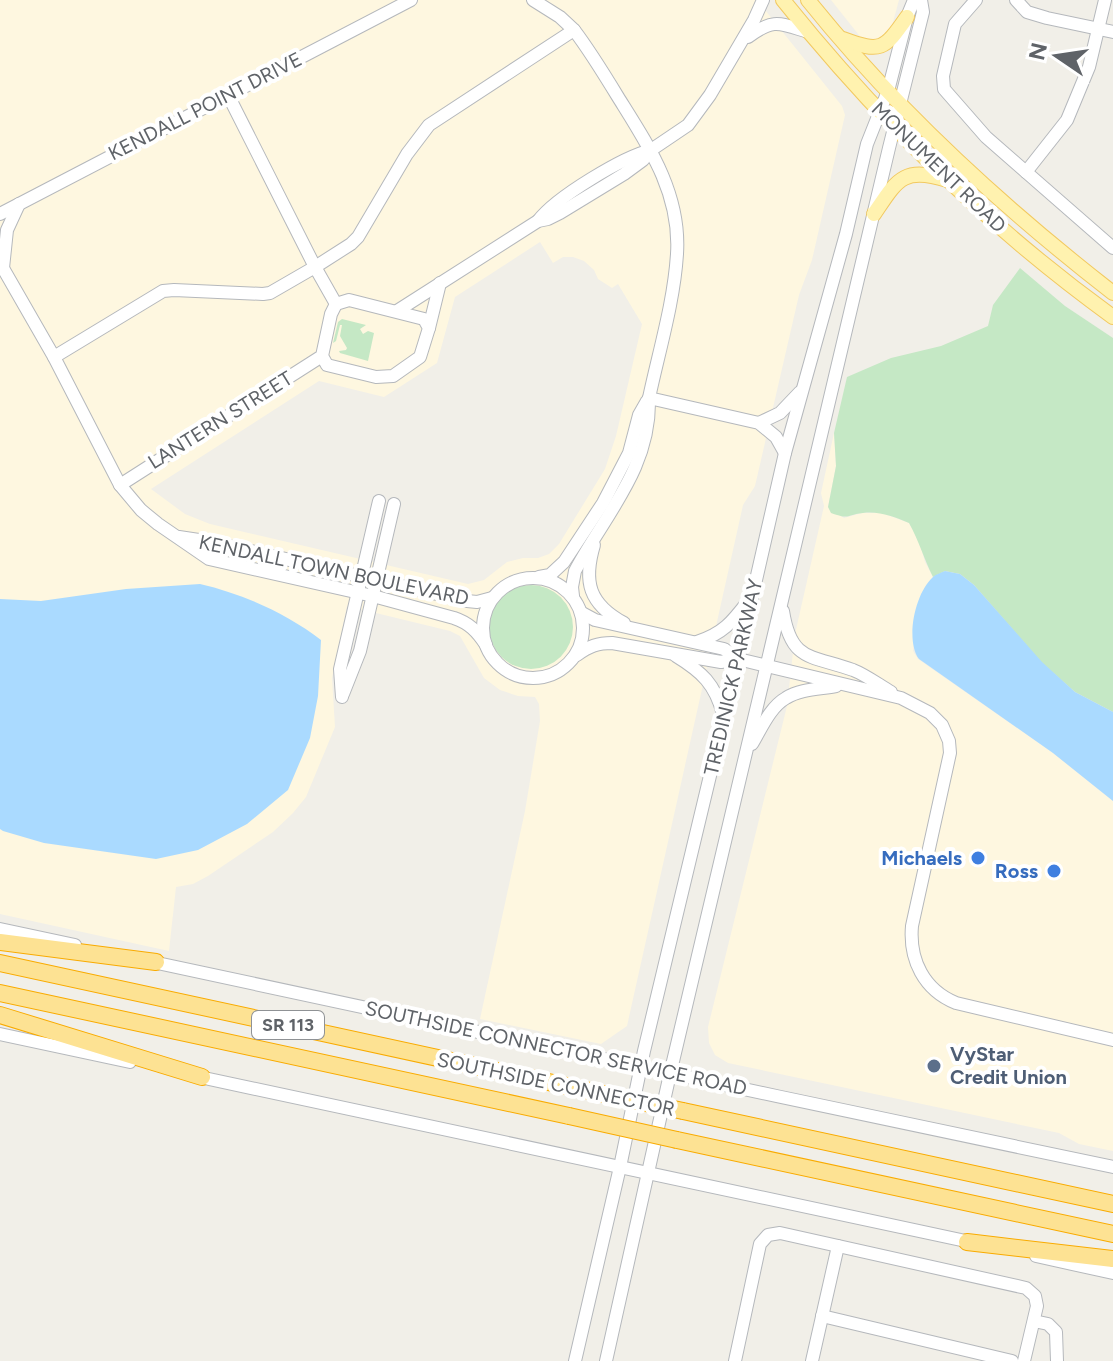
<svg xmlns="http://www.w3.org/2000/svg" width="1113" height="1361" viewBox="0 0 1113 1361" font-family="Figtree,sans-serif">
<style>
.commercial{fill:#fef7e0;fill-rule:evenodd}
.green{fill:#c5e8c5}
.water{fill:#aadaff}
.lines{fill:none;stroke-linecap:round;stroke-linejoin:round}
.minor-casing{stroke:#b5b8bc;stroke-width:14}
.major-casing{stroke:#f2c960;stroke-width:16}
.highway-casing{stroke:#f9ab00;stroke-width:18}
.minor{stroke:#fff;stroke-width:12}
.major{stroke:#fff2af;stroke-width:14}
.highway{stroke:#fde293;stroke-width:16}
.highway-bridge-casing{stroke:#f9ab00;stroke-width:18;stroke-linecap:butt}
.highway-bridge{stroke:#fde293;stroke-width:16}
.shop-dot{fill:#3f7fe0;stroke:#fff;stroke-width:3}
.service-dot{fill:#5c6f8a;stroke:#fff;stroke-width:3}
.labels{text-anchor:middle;stroke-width:8;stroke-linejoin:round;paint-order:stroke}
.shield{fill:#fff;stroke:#8f9295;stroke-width:2}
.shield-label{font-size:18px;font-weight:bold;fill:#5f6368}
.street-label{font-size:20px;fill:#5f6368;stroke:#fff}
.shop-label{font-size:20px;font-weight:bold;fill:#366cbe;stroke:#fff;text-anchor:end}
.service-label{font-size:20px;font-weight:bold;fill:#4e5e75;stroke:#fff;text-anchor:start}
</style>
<rect width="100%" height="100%" fill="#f1efe8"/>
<g class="commercial">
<path d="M0,0H757L842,106L845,115L812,260L799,295L755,486L743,505L627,1026L601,1044L480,1019L525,811L540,721L539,704L535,697L518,696L500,690L484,678L460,636L450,631L347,606L332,678L335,727L306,797L293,813L273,832L208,876L193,884L176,887L169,951L0,914ZM540,242L553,263L563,257H573L584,261L594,270L598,279L612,288L618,284L642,324L616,436L605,469L559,544L549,554L538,558H523L507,562L484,580L468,584L210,524L185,514L151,489L319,381L384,397L437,363L455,297Z"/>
<path d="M831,0H899L892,26L887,36L876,41L862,39Z"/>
<path d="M834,433L836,466L828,507L844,518L862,513H882L909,523L919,541L925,562L933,577L921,594L913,651L918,659L1053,753L1113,801V1151L1079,1144L1059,1133L728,1063L715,1055L709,1043L708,1027L787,706L795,634L824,506L821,493Z"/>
</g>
<g class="green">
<path d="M1020,268L1065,306L1113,338V712L1075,692L1042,663L974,585L960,574L945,571L933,577C924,559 919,541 909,523C894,517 880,511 863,513C845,515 851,520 831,513L828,507L836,466L834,433L847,377L891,358L941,346L988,326L993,305Z"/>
<path d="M342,319L366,325L360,329L363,334L368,331L374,333L368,361L340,353L339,351L346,350L347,348L340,336L342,325H340L336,341L333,343L338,322Z"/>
<circle cx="531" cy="627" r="42"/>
</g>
<g class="water">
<path d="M945,571L960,574L974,585L1042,662L1075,692L1113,712V801L1053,753L919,659C905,640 915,593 933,577C936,574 941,573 945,571Z"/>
<path d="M200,584C243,594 286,613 321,640L318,696L310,738L288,790L247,824L198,850L156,859L44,843L3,831L0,829V599L41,601L126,589Z"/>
</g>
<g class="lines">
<g class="minor-casing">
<g id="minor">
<path d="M533,0L560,17L574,30C590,51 604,74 618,97C648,145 681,193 677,254C674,302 659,351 649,398C651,468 606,513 575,571L572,587L573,596"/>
<path d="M976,0L955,24L943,76L944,89L986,137L1113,248"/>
<path d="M1016,0L1027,12L1047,18L1113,32"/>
<path d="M748,37C774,18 779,23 808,32"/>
<path d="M228,95L315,267L336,304"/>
<path d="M1026,172L1067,120L1089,67L1105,0"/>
<path d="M0,214L411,0"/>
<path d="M538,221C556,197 623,157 651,150"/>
<path d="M0,263L54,357L120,485L141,510L158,524L209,559L373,596L454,618C469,623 477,631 486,645"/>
<path d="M3,268L7,230L19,204"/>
<path d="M397,311L538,221L548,219L560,213L624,174L643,160L651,150L688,125L710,95L754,20L763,0"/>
<path d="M429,328L440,283"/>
<path d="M54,357L163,291L174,290L263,294L270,293L315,267L351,244L358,237L407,154L429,125L574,30"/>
<path d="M649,398L759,423L776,437L785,453"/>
<path d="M759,423L780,413L800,392"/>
<path d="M120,485L322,356L331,314L336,304L349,300L424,319L429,328L420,357L393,376L376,377L327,365L322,356"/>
<path d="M179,537L212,542L467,601L477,602L492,598"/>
<path d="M594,545C583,582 589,604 624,623"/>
<path d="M539,577L550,575L564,562L603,503L629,453L639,415L647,401"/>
<circle cx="533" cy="628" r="50"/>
<path d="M783,611C791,662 811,655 853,670C866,675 879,685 891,692"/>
<path d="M582,613L595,620L724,649L738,659L901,698L930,713L942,725L949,741L950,753L912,926C909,960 924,990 956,1003L1113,1040"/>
<path d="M697,642C724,633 732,622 749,600"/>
<path d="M577,655C589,646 598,643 612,643L721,662L738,659"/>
<path d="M676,656C702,672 715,684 723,714"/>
<path d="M343,694L360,651L394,504"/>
<path d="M342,697L340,669L379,501"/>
<path d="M752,744C761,729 770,707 786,698C800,689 820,689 836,686"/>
<path d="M0,929L75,945"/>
<path d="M148,961C469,1030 791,1100 1113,1167"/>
<path d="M0,1034L130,1062"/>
<path d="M195,1076L975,1243"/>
<path d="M1036,1256L1113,1273"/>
<path d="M822,1316L1012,1361"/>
<path d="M1034,1321L1048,1324L1056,1332L1057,1361"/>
<path d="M575,1361L620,1167L644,1051L738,659L785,453L846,234L867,144L888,91L907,17L914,0"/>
<path d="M606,1361L670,1074L889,148L923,12L921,0"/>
<path d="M735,1361L760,1244L768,1235L780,1233L1026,1288L1035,1296L1037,1306L1024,1361"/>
<path d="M812,1361L838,1246"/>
</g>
</g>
<g class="major-casing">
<g id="major">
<path d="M783,0C878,119 989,227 1113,317"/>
<path d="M808,0C897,111 1001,206 1113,293"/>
<path d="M843,39C881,53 884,50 907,17"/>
<path d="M874,214C897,180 903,166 947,180"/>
</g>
</g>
<g class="highway-casing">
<g id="highway">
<path d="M0,942L156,962"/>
<path d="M0,963L576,1088"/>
<path d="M0,993L569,1116"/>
<path d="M0,1015L202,1077"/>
<path d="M683,1111L1113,1204"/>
<path d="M677,1140L1113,1234"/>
<path d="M967,1242L1113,1259"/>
</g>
</g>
<use href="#minor" class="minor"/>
<use href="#major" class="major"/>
<use href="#highway" class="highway"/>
<g class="highway-bridge-casing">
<g id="highway-bridge">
<path d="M576,1088L683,1111"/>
<path d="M569,1116L677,1140"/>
</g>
</g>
<use href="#highway-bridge" class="highway-bridge"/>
</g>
<g class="shop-dot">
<circle cx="978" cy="858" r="8"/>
<circle cx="1054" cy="871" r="8"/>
</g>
<circle class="service-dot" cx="934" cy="1066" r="8"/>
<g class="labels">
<rect class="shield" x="252" y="1011" width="72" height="28" rx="6"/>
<g class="shield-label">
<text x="288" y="1031">SR 113</text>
</g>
<g class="street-label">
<text transform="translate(205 106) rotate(-27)" y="7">KENDALL POINT DRIVE</text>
<text transform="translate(939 167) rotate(44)" y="7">MONUMENT ROAD</text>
<text transform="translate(220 420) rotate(-32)" y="7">LANTERN STREET</text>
<text transform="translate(334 570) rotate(12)" y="7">KENDALL TOWN BOULEVARD</text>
<text transform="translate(733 677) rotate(-77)" y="7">TREDINICK PARKWAY</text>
<text transform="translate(556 1048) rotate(12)" y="7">SOUTHSIDE CONNECTOR SERVICE ROAD</text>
<text transform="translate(556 1084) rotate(12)" y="7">SOUTHSIDE CONNECTOR</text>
</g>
<g class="shop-label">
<text x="962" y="865">Michaels</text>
<text x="1038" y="878">Ross</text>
</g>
<g class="service-label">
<text x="950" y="1061">VyStar<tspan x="950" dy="23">Credit Union</tspan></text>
</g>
</g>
<g transform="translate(1057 56) rotate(283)" stroke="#ffffff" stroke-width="6" paint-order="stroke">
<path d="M0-6L14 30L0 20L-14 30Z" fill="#5f6368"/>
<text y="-12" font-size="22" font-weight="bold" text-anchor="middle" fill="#5f6368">N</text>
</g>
</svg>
